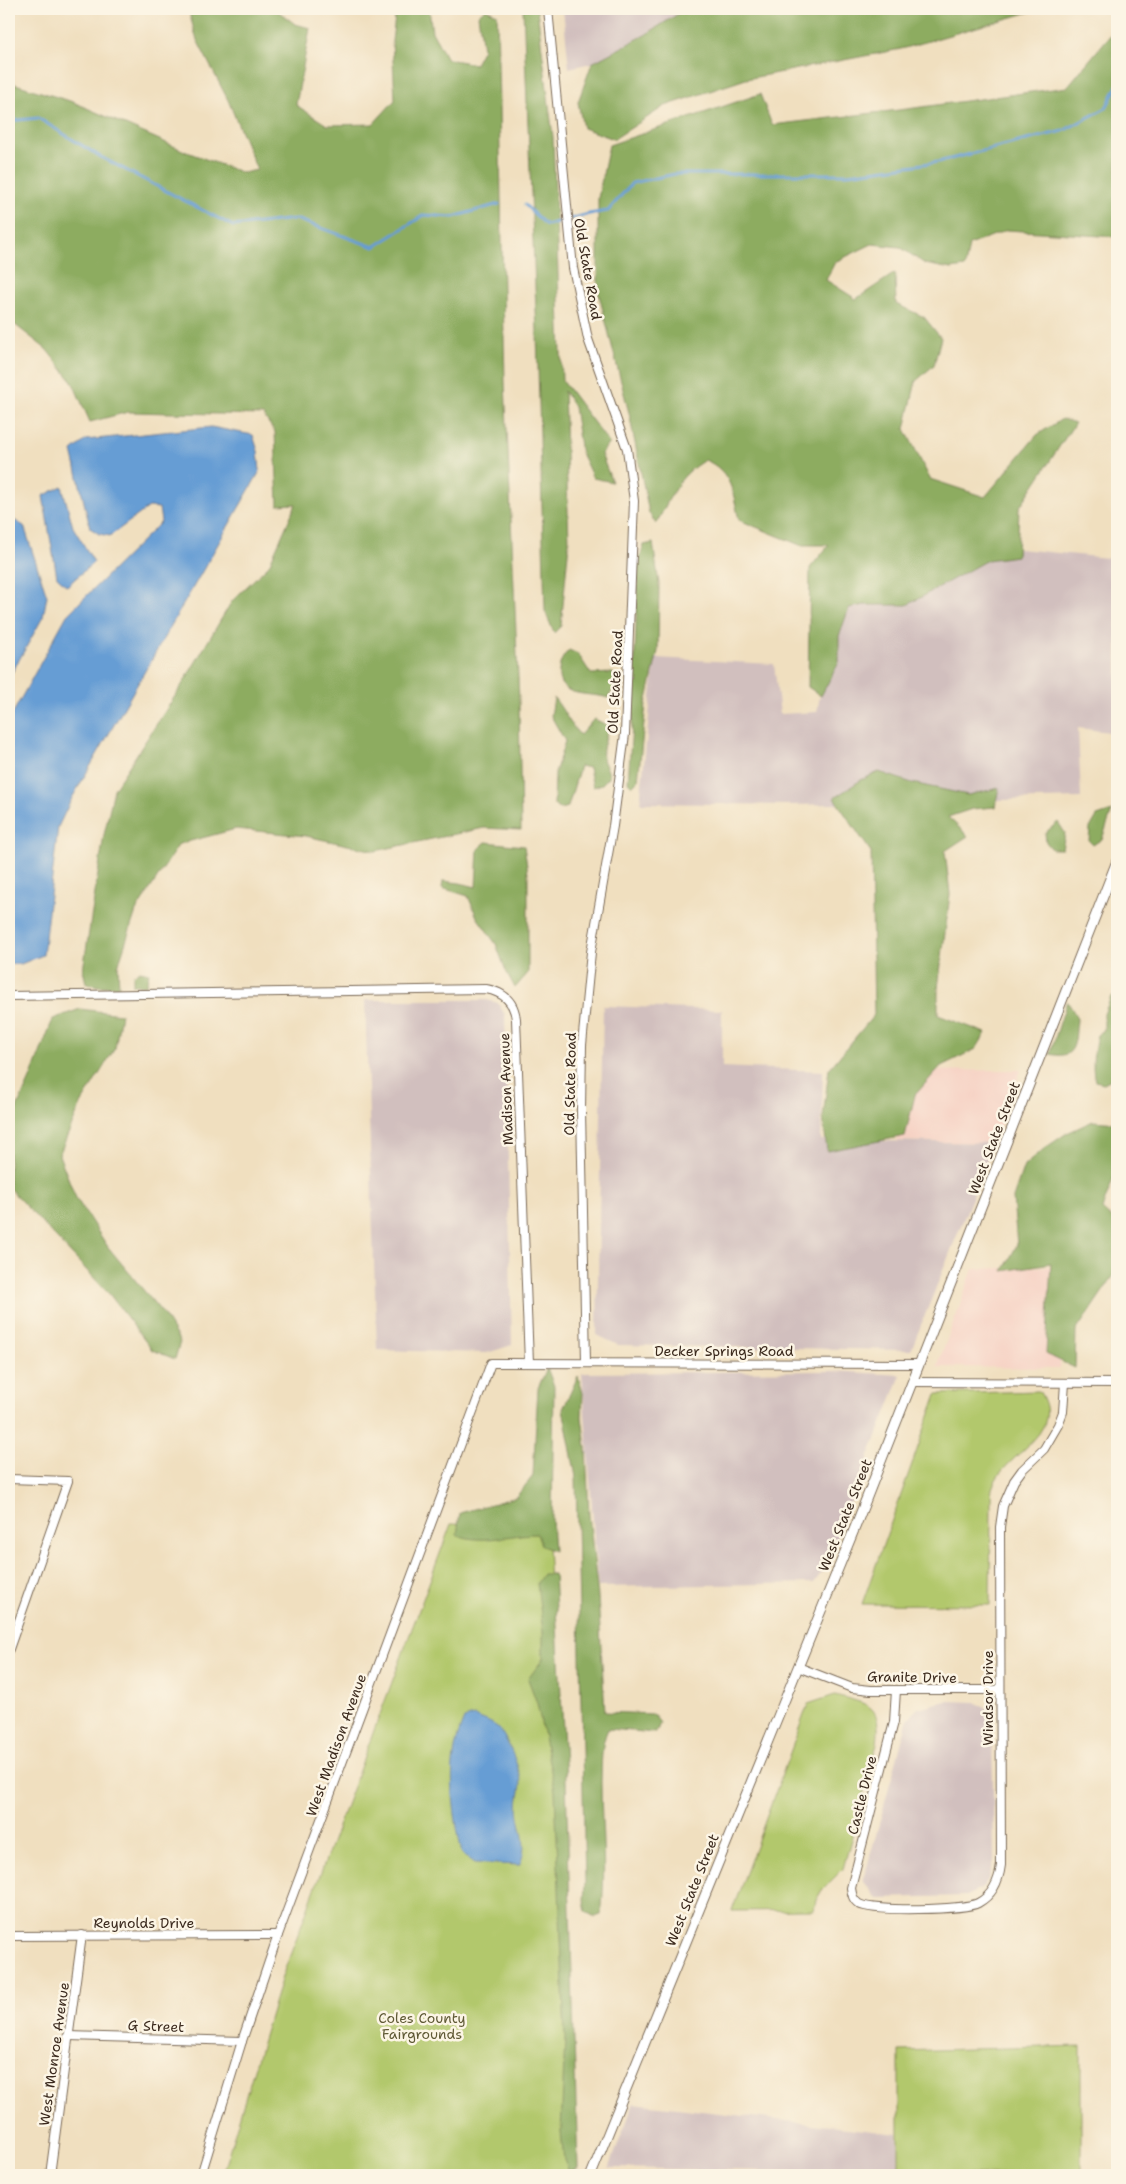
<svg xmlns="http://www.w3.org/2000/svg" width="1126" height="2184" viewBox="0 0 1126 2184" font-family="'Shantell Sans',sans-serif">
<style>
.built{fill:#f6d2c4}
.industrial{fill:#d1bfbe}
.green{fill:#b2c86c;stroke:#767945}
.forest{fill:#8dac60;stroke:#646b3f}
.water{fill:#669dd4;stroke:#506479}
.lines{fill:none;stroke-linecap:round;stroke-linejoin:round}
.stream{stroke:#669dd4;stroke-width:3}
.minor-casing{stroke:#7a6956;stroke-width:10}
.tertiary-casing{stroke:#7a6956;stroke-width:11}
.minor{stroke:#fff;stroke-width:8}
.tertiary{stroke:#fff;stroke-width:9}
.labels{text-anchor:middle;stroke-width:5;stroke-linejoin:round;paint-order:stroke}
.street-label{font-size:14px;fill:#3b2a1e;stroke:#fcf5e5}
.park-label{font-size:14px;fill:#5f5935;stroke:#fcf5e5}
</style>
<rect width="100%" height="100%" fill="#fcf5e5"/>
<filter id="ink" filterUnits="userSpaceOnUse"><feTurbulence type="fractalNoise" baseFrequency=".02" numOctaves="2"/><feDisplacementMap in="SourceGraphic" scale="10" xChannelSelector="R" yChannelSelector="G"/><feConvolveMatrix kernelMatrix="1 2 1 2 8 2 1 2 1" color-interpolation-filters="sRGB"/></filter>
<filter id="wash" filterUnits="userSpaceOnUse"><feTurbulence type="fractalNoise" baseFrequency=".0096" numOctaves="4" result="noise"/><feDisplacementMap in="SourceGraphic" scale="20" xChannelSelector="R" yChannelSelector="G"/><feGaussianBlur stdDeviation="1.12" result="paint"/><feColorMatrix in="noise" values="0 0 0 0 0 0 0 0 0 0 0 0 0 0 0 0 0 1.4 0 .05"/><feComposite in="paint" operator="in"/></filter>
<g filter="url(#wash)">
<rect width="100%" height="100%" fill="#f0dfbf"/>
<g class="built">
<path d="M1021,1070L994,1143L897,1141L898,1071Z"/>
<path d="M1062,1266L1060,1368L937,1367L973,1269Z"/>
</g>
<g class="industrial">
<path d="M563,9H710L711,36L569,68Z"/>
<path d="M979,545L1117,559V733L1078,728L1081,798L793,805L640,803L655,658L774,664L780,714L817,712L841,581Z"/>
<path d="M365,1000H487L498,1003L505,1015L512,1345L487,1353L377,1350Z"/>
<path d="M603,1006L722,1010V1067L823,1071L821,1140L994,1143L911,1350L618,1345L597,1335Z"/>
<path d="M832,1371L901,1375L825,1568L814,1583L598,1587L582,1373Z"/>
<path d="M946,1701L976,1702L987,1710L992,1726L994,1861L989,1878L982,1888L967,1896L877,1898L863,1882L908,1719L918,1708Z"/>
<path d="M634,2103L898,2134L899,2173L609,2168Z"/>
</g>
<g class="green">
<path d="M1039,1391C1068,1434 1005,1453 993,1486C991,1490 991,1496 991,1501L990,1605L862,1604L937,1394Z"/>
<path d="M451,1524L547,1527L568,1922L574,2175H222L282,1977Z"/>
<path d="M835,1695C869,1705 882,1703 877,1744L843,1869L822,1890L816,1900L814,1910L732,1911L808,1704Z"/>
<path d="M1081,2046V2175H899V2051Z"/>
</g>
<g class="forest">
<path d="M188,9H275L295,24L310,28L296,105L327,125L373,124L395,100L392,41L396,9H429L432,32L447,59L475,64L483,49L478,15L486,9L497,14L505,382L519,700L521,830L484,828L375,851L306,836L236,829L179,844L136,911L118,966L119,987L98,986L86,983L83,970L104,835L114,789L179,690L232,601L269,565L296,504L278,505L275,432L263,415L128,412L90,422L72,381L46,349L9,320V82L73,102L187,152L243,173L257,170L228,100L197,40Z"/>
<path d="M523,9H537L553,137L562,380L609,443L601,454L612,482L593,478L581,453L574,407L564,391L569,542L561,626L554,633L545,611L537,333Z"/>
<path d="M686,9H1040L901,49L746,79L665,106L614,139L583,128L578,102L592,63L645,35Z"/>
<path d="M1117,27V237L1007,230L969,245L965,267L951,269L925,264L900,247L872,244L835,262L826,280L856,299L895,273L896,304L924,317L941,338L934,365L916,381L905,429L930,479L985,497L1037,435L1062,419L1075,423L1019,508L1017,556L987,560L907,605H865L849,608L839,636V662L821,696L808,687L810,568L829,545H800L739,520C733,494 732,471 705,460C677,476 671,497 656,524L649,513L629,413L598,291V198L609,145L760,94L772,125L907,109L1067,87Z"/>
<path d="M653,543L659,584L658,651L646,704L638,780L632,786L628,782L633,712L638,565L644,545Z"/>
<path d="M569,650L578,654L591,674L613,673L615,686L608,698C591,692 556,699 559,671C560,661 562,658 569,650Z"/>
<path d="M554,698C564,710 569,723 580,735L594,719L609,726C607,735 601,749 603,758C604,765 609,769 609,777L602,784L593,787L589,768L580,766L568,807L559,809L554,805L555,773L565,741L551,716Z"/>
<path d="M879,772L912,783L968,795L999,788L995,807L972,809L948,817L968,836L945,851L950,894L938,988V1015L986,1033L976,1049L941,1066L915,1095L905,1136L827,1151L823,1117L829,1069L874,1015L871,852L834,798L861,780Z"/>
<path d="M1112,811L1102,839L1093,845L1089,841L1090,828L1097,816Z"/>
<path d="M1058,822L1065,833L1062,849H1052L1046,842L1045,833Z"/>
<path d="M486,842L524,846L528,873V973L515,988L506,971L496,944L477,917L468,896L442,888L443,881L460,883L476,887L478,849Z"/>
<path d="M140,971L149,973L146,985H133V975Z"/>
<path d="M1117,995V1072L1111,1079L1104,1083L1095,1081C1091,1065 1094,1050 1097,1035L1104,1030V1014L1111,997Z"/>
<path d="M1067,1001C1070,1006 1075,1013 1077,1019C1077,1022 1076,1027 1076,1030C1075,1049 1071,1059 1050,1054Z"/>
<path d="M80,1009L121,1014L115,1048L81,1104L59,1155L76,1198L108,1247L164,1315L180,1342L175,1359L152,1350L110,1295L9,1188V1128L11,1121L30,1079L53,1019Z"/>
<path d="M1093,1121L1117,1123L1115,1174L1102,1209L1117,1223V1275H1114L1076,1331L1075,1368L1046,1354L1051,1263L1003,1271L1017,1245L1013,1198L1024,1166L1045,1148L1067,1133Z"/>
<path d="M547,1368L554,1386L552,1520L554,1551L541,1545L537,1534C509,1534 484,1545 457,1535L460,1513L516,1497L533,1476L538,1388Z"/>
<path d="M578,1376L583,1393L582,1417L586,1448L589,1515L598,1596L605,1712L653,1714L660,1723L656,1733L608,1729C600,1746 602,1763 601,1782C601,1826 607,1871 601,1915L595,1917L586,1912L584,1901L585,1883L576,1477L563,1409Z"/>
<path d="M543,1574H554L566,1780L578,2168L569,2172L564,2160L561,2132L565,2038L555,1791L537,1703L528,1679L543,1659V1632L537,1583Z"/>
</g>
<g class="water">
<path d="M211,427L253,435L258,451L260,471L72,798L58,827L43,955L21,964H9V720L67,615L161,522L159,508L149,507L110,536L99,534L90,528L72,451L86,440Z"/>
<path d="M62,486L73,527L94,562L67,586L57,577L43,496Z"/>
<path d="M9,517L24,526L47,596L43,617L9,678Z"/>
<path d="M474,1716C481,1719 489,1721 496,1726C505,1732 520,1769 521,1781C521,1790 518,1799 518,1808C519,1827 530,1847 519,1865L475,1863L462,1854C453,1809 445,1763 464,1719Z"/>
</g>
<g class="lines">
<g class="stream">
<path d="M9,121L38,118L99,156L233,226L296,219L374,247L424,215L453,217L499,204"/>
<path d="M525,205L546,225L589,214L608,211L632,183L675,174H848L938,162L1063,131L1106,108L1117,86"/>
</g>
</g>
</g>
<g filter="url(#ink)">
<g class="lines">
<g class="minor-casing">
<g id="minor">
<path d="M548,9L573,268L588,339L627,449L634,501L625,734L613,826L591,952L582,1045L581,1110L586,1363"/>
<path d="M9,996L486,989C503,992 514,1001 516,1019L529,1363"/>
<path d="M913,1382L1117,1383"/>
<path d="M9,1479L68,1481L9,1649"/>
<path d="M798,1667L852,1688L871,1690H1000"/>
<path d="M896,1690L894,1722L851,1888C852,1895 853,1900 859,1904C872,1912 965,1910 978,1903C993,1895 999,1881 1001,1865L1000,1527L1003,1506L1014,1481L1022,1470L1044,1449L1058,1425L1063,1412L1065,1383"/>
<path d="M9,1936L278,1935"/>
<path d="M68,2036L242,2041"/>
<path d="M50,2175L82,1935"/>
<path d="M201,2175L242,2041L278,1935L491,1363L919,1364"/>
</g>
</g>
<g class="tertiary-casing">
<path id="tertiary" d="M591,2175L856,1525L1117,861"/>
</g>
<use href="#minor" class="minor"/>
<use href="#tertiary" class="tertiary"/>
</g>
</g>
<g class="labels">
<g class="street-label">
<text transform="translate(588 269) rotate(80)" y="5">Old State Road</text>
<text transform="translate(615 682) rotate(-87)" y="5">Old State Road</text>
<text transform="translate(570 1084) rotate(-89)" y="5">Old State Road</text>
<text transform="translate(506 1089) rotate(-92)" y="5">Madison Avenue</text>
<text transform="translate(994 1138) rotate(-69)" y="5">West State Street</text>
<text x="724" y="1356">Decker Springs Road</text>
<text transform="translate(845 1515) rotate(-68)" y="5">West State Street</text>
<text transform="translate(912 1677) rotate(1)" y="5">Granite Drive</text>
<text transform="translate(988 1698) rotate(-90)" y="5">Windsor Drive</text>
<text transform="translate(336 1745) rotate(-70)" y="5">West Madison Avenue</text>
<text transform="translate(862 1795) rotate(-76)" y="5">Castle Drive</text>
<text transform="translate(692 1890) rotate(-68)" y="5">West State Street</text>
<text x="144" y="1928">Reynolds Drive</text>
<text transform="translate(156 2026) rotate(2)" y="5">G Street</text>
<text transform="translate(54 2054) rotate(-82)" y="5">West Monroe Avenue</text>
</g>
<g class="park-label">
<text x="422" y="2023">Coles County<tspan x="422" dy="16">Fairgrounds</tspan></text>
</g>
</g>
<rect width="1126" height="2184" fill="none" stroke="#fcf5e5" stroke-width="30"/>
</svg>
